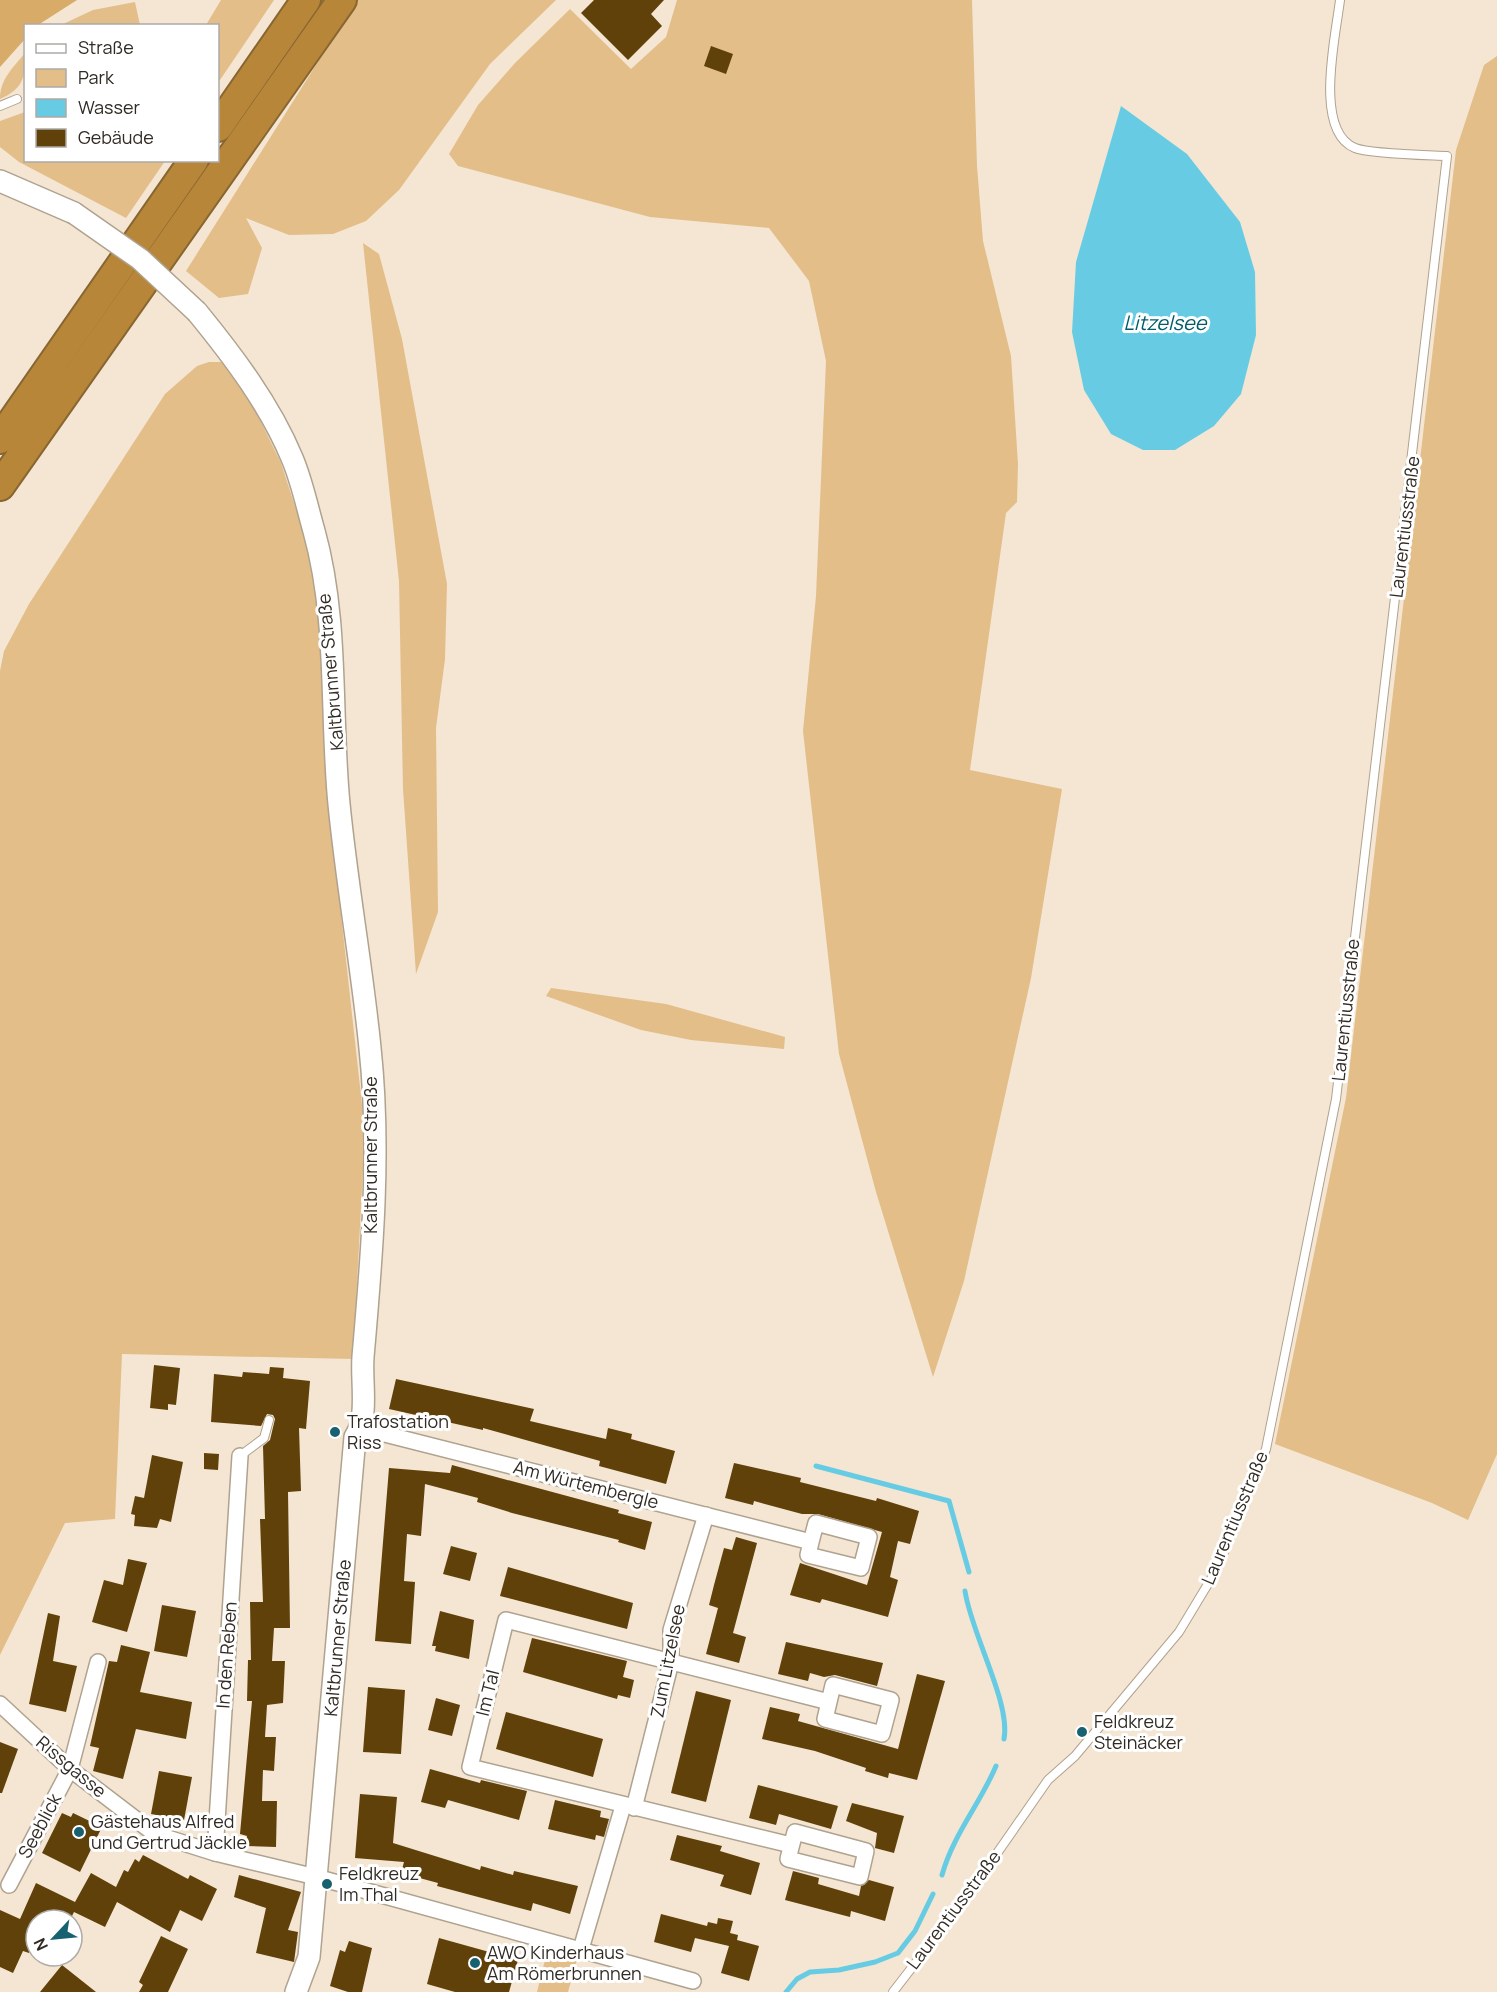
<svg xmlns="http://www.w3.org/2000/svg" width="1497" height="1992" viewBox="0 0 1497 1992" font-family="Manrope,sans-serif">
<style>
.green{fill:#e3be89}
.forest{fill:#d8ab69}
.water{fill:#67cce3}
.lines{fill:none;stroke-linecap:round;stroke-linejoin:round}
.stream{stroke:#67cce3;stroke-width:5}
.building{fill:#604109}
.lane-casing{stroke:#afa28f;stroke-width:10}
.street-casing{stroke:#afa28f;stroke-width:18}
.secondary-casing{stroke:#afa28f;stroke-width:24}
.highway-casing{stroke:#886632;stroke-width:32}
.lane{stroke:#fff;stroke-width:8}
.street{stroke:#fff;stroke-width:15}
.secondary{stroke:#fff;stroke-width:21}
.highway{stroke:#b78639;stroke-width:28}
.secondary-bridge-casing{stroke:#afa28f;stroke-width:24;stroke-linecap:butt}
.secondary-bridge{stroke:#fff;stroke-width:21}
.poi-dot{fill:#186170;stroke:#fff;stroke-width:2}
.labels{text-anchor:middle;stroke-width:6;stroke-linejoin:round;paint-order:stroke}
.street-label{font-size:18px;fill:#312b24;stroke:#fff}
.poi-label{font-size:18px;fill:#312b24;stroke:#fff;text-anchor:start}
.water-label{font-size:20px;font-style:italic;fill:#005d6d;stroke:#fff}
</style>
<rect width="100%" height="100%" fill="#f4e6d3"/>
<g class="green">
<path d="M221,0H274L218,83V26L206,25Z"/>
<path d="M357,0H556L490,64L399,190L366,221L333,234L289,235L246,218L262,248L248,294L219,298L186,271Z"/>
<path d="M677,0H972L977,166L983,241L1011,356L1018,464L1017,502L1006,513L970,770L1062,789L1031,978L964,1281L933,1377L876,1192L839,1054L803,731L816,596L826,361L809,281L769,228L650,217L458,166L449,154L478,105L515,63L570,9L631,69L666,37Z"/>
<path d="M135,2L140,25H61L93,10Z"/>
<path d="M25,53C26,77 23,89 0,99C0,79 13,68 25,53Z"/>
<path d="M1497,56V1454L1468,1520L1432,1503L1275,1444L1346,1098L1456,150L1484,65Z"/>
<path d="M25,112L26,160L165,161L126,218L19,162L0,147V121Z"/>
<path d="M363,243L379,254L402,339L447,584L445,659L436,728L438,912L416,974L403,789L399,581Z"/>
<path d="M209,362H225L253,406L281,463L305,537L319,613L329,806L365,1132L353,1359L122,1354L115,1519L65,1523L0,1655V671L4,651L29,604L165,394L197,366Z"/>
<path d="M551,988L666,1004L785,1037L784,1049L691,1040L641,1030L546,996Z"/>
<path d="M548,1948L578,1956L568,1992H537Z"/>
</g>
<path class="forest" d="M0,0H77L38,25L26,26L25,39L0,67Z"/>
<path class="water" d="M1121,106L1187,154L1240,222L1255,272L1256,335L1241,394L1214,426L1175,450H1143L1111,434L1084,390L1072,332L1076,262Z"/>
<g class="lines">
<g class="stream">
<path d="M816,1466L949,1501L969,1572"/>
<path d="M965,1591C971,1633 1011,1703 1004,1739"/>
<path d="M942,1875C953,1835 980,1804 996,1766"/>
<path d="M786,1992L797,1979L810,1972L839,1970L875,1962L898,1953L915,1931L933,1894"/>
</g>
</g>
<g class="building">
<path d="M594,0H664L651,14L662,26L628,60L581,13Z"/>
<path d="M711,46L733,54L726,74L704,66Z"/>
<path d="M154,1365L180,1368L176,1405L168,1404V1410L150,1408Z"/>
<path d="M270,1367L284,1368L283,1378L310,1381L306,1429L299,1428L301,1491L288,1492L290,1628H274L272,1661H285L283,1703L267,1705L265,1737H276L274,1771L263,1770L262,1801H277L276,1847L245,1846L247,1836L240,1834L252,1701H247L248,1660H251L250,1602H263L260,1519H265L263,1446L270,1440L275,1419L273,1415L267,1414L261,1426L211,1422L214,1374L242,1377L243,1372L269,1374Z"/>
<path d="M396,1379L534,1409L530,1421L606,1439L608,1428L632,1434L631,1439L675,1451L666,1484L599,1466L600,1461L483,1428V1430L389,1409Z"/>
<path d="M204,1453L219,1454L218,1470L204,1469Z"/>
<path d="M152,1455L183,1462L171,1522L160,1519L157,1528L134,1526L135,1515L131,1514L135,1496L144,1498Z"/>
<path d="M734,1463L801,1478L800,1482L876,1501L877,1498L919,1511L910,1544L898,1541L890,1577L898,1580L888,1617L822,1599L820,1603L790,1595L800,1563L867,1585L882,1532L818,1514H802L754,1501L753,1505L725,1498Z"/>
<path d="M452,1465L619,1510L618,1513L652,1522L645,1550L618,1542L619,1540L512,1513L477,1502L478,1498L425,1484L421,1536L407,1534L404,1581L415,1582L411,1644L375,1641L389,1468L450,1473Z"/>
<path d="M736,1537L757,1543L733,1633L746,1637L739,1663L706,1654L718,1608L709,1605L714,1585L724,1548L732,1550Z"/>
<path d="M451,1546L477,1553L470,1581L443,1574Z"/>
<path d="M128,1559L147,1563L127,1632L92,1622L104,1580L123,1585Z"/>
<path d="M508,1567L633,1603L627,1629L500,1596Z"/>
<path d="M162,1605L196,1611L187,1657L154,1651Z"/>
<path d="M440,1611L474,1620L469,1659L435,1651L436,1646H432Z"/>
<path d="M48,1613L60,1616L53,1661L77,1666L66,1712L29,1704Z"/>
<path d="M532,1638L627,1661L623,1677L634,1680L630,1698L618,1695L617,1699L523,1672Z"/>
<path d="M786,1642L883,1663L877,1686L835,1675L824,1677L810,1673L808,1681L778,1674Z"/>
<path d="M121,1645L150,1652L140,1692L192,1702L186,1739L136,1729L123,1779L93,1771L99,1748L90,1746L109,1661L117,1662Z"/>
<path d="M917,1674L945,1681L917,1780L889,1773L888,1778L865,1771L866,1768L815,1751L762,1739L770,1707L800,1714L798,1721L898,1749Z"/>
<path d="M368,1687L405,1690L401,1754L363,1752Z"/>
<path d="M696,1691L731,1700L706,1802L671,1793Z"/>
<path d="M436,1698L460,1705L452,1736L428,1730Z"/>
<path d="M506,1712L603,1739L593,1777L496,1749Z"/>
<path d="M0,1742L18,1749L2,1793H0Z"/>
<path d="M430,1769L480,1783L481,1780L527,1791L519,1820L448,1800L445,1808L421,1802Z"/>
<path d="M159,1771L192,1777L184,1820L151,1814Z"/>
<path d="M758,1785L838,1806L831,1829L779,1814L776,1825L749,1818Z"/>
<path d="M360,1794L397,1797L393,1843L480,1870L481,1866L513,1875L514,1871L578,1886L570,1914L533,1903L531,1911L437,1886L438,1883L401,1873L404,1862L355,1858Z"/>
<path d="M555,1800L601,1811L600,1817L609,1819L604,1837L596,1835L595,1840L548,1829Z"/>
<path d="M852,1803L904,1816L894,1853L875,1848L877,1833L846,1821Z"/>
<path d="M62,1813L71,1817L73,1813L102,1827L80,1872L42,1853Z"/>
<path d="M677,1835L722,1846L720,1851L760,1863L751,1895L720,1886L724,1875L670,1860Z"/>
<path d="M143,1855L188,1879L190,1875L217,1889L202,1921L180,1910L170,1932L117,1902L105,1927L74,1912L70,1920H36V1937L29,1953L23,1951L13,1973L0,1967V1910L20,1919L36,1883L75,1902L91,1873L116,1887L124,1870L128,1872L135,1859L139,1862Z"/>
<path d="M793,1871L819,1878L818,1884L859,1896L861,1886L869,1880L894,1887L885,1921L851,1911L850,1917L785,1900Z"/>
<path d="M239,1875L301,1892L288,1930L298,1932L294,1962L256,1953L266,1908L234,1897Z"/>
<path d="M661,1914L707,1926L708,1922L717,1924L718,1918L733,1921L730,1933L738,1935L737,1940L759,1946L749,1981L721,1973L729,1946L695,1938L691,1952L654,1942Z"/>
<path d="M161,1936L188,1949L168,1992H139L143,1985L139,1982Z"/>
<path d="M439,1938L518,1960L509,1992H455L427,1984Z"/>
<path d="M349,1941L372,1948L362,1992H348L330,1986L340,1950L345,1952Z"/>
<path d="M62,1965L96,1992H40Z"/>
</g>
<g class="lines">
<g class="lane-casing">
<g id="lane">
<path d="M0,106L17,99"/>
<path d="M240,1456L264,1438L269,1420"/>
<path d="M893,1992L968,1895L1048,1780L1075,1756L1179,1632L1217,1569L1266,1449L1336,1099L1447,156C1427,155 1370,154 1355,148C1313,131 1336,35 1340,0"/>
</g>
</g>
<g class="street-casing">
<g id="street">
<path d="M361,1428L811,1542L808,1555L861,1568L869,1537L816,1523L811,1542"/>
<path d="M0,1704L70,1769L155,1834L215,1853L316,1877L693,1981"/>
<path d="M634,1808L671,1662V1630L706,1515"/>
<path d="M795,1832L866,1851L860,1877L788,1859Z"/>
<path d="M791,1845L470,1767L506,1620L829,1702L825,1719L882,1734L891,1700L833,1685L829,1702"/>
<path d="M215,1853L240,1456"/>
<path d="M9,1885L70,1769L98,1662"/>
<path d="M581,1949L623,1806"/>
</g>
</g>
<g class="secondary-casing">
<g id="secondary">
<path d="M0,181L74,213"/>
<path d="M197,312C233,356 270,405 292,458C302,481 307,507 314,531C339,621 330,713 339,804C347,886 362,967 370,1048C381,1150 372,1255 363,1357C361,1382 369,1417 355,1437L309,1957L296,1992"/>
</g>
</g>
<g class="highway-casing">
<g id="highway">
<path d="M218,127L306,0"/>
<path d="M0,439L194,160"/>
<path d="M0,486L342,0"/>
</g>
</g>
<use href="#lane" class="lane"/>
<use href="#street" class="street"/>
<use href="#secondary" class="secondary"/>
<use href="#highway" class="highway"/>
<g class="secondary-bridge-casing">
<path id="secondary-bridge" d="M74,213L140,259L197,312"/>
</g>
<use href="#secondary-bridge" class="secondary-bridge"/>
</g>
<g class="poi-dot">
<circle cx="335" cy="1432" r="6"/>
<circle cx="1082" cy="1732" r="6"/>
<circle cx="79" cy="1832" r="6"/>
<circle cx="327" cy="1884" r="6"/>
<circle cx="475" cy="1963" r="6"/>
</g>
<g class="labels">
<g class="street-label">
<text transform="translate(1405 527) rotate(-83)" y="6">Laurentiusstraße</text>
<text transform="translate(331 672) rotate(-95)" y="6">Kaltbrunner Straße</text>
<text transform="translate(1346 1010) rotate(-84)" y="6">Laurentiusstraße</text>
<text transform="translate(371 1155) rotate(-90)" y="6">Kaltbrunner Straße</text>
<text transform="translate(586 1485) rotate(14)" y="6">Am Würtembergle</text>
<text transform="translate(1235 1518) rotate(-67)" y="6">Laurentiusstraße</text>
<text transform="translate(338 1638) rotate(-85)" y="6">Kaltbrunner Straße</text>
<text transform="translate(227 1655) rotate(-86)" y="6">In den Reben</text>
<text transform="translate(668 1661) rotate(-79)" y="6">Zum Litzelsee</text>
<text transform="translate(488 1693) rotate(-76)" y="6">Im Tal</text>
<text transform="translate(71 1767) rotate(40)" y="6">Rissgasse</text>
<text transform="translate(40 1826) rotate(-62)" y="6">Seeblick</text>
<text transform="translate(954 1910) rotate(-53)" y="6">Laurentiusstraße</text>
</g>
<g class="poi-label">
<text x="347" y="1428">Trafostation<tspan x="347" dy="21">Riss</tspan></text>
<text x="1094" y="1728">Feldkreuz<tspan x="1094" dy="21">Steinäcker</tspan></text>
<text x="91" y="1828">Gästehaus Alfred<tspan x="91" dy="21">und Gertrud Jäckle</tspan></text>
<text x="339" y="1880">Feldkreuz<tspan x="339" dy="21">Im Thal</tspan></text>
<text x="487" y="1959">AWO Kinderhaus<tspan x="487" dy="21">Am Römerbrunnen</tspan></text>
</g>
<g class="water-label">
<text x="1165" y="330">Litzelsee</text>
</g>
</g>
<rect x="24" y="24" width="195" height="138" fill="#ffffff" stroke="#adaaa7" stroke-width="1.5"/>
<rect x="36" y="44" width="30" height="9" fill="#ffffff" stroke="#adaaa7" stroke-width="1.5"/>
<text x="78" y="54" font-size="18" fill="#312b24">Straße</text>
<rect x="36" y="69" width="30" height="18" fill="#e3be89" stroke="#adaaa7" stroke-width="1.5"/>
<text x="78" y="84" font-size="18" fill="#312b24">Park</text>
<rect x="36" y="99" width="30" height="18" fill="#67cce3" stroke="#adaaa7" stroke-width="1.5"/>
<text x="78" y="114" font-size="18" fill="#312b24">Wasser</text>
<rect x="36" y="129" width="30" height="18" fill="#604109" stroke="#adaaa7" stroke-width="1.5"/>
<text x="78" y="144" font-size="18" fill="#312b24">Gebäude</text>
<g transform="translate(54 1938) rotate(244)"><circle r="28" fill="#ffffff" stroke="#adaaa7" stroke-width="1.5"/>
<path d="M0-4.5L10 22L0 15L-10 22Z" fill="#186170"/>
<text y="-9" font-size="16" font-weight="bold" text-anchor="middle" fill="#312b24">N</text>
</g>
</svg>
